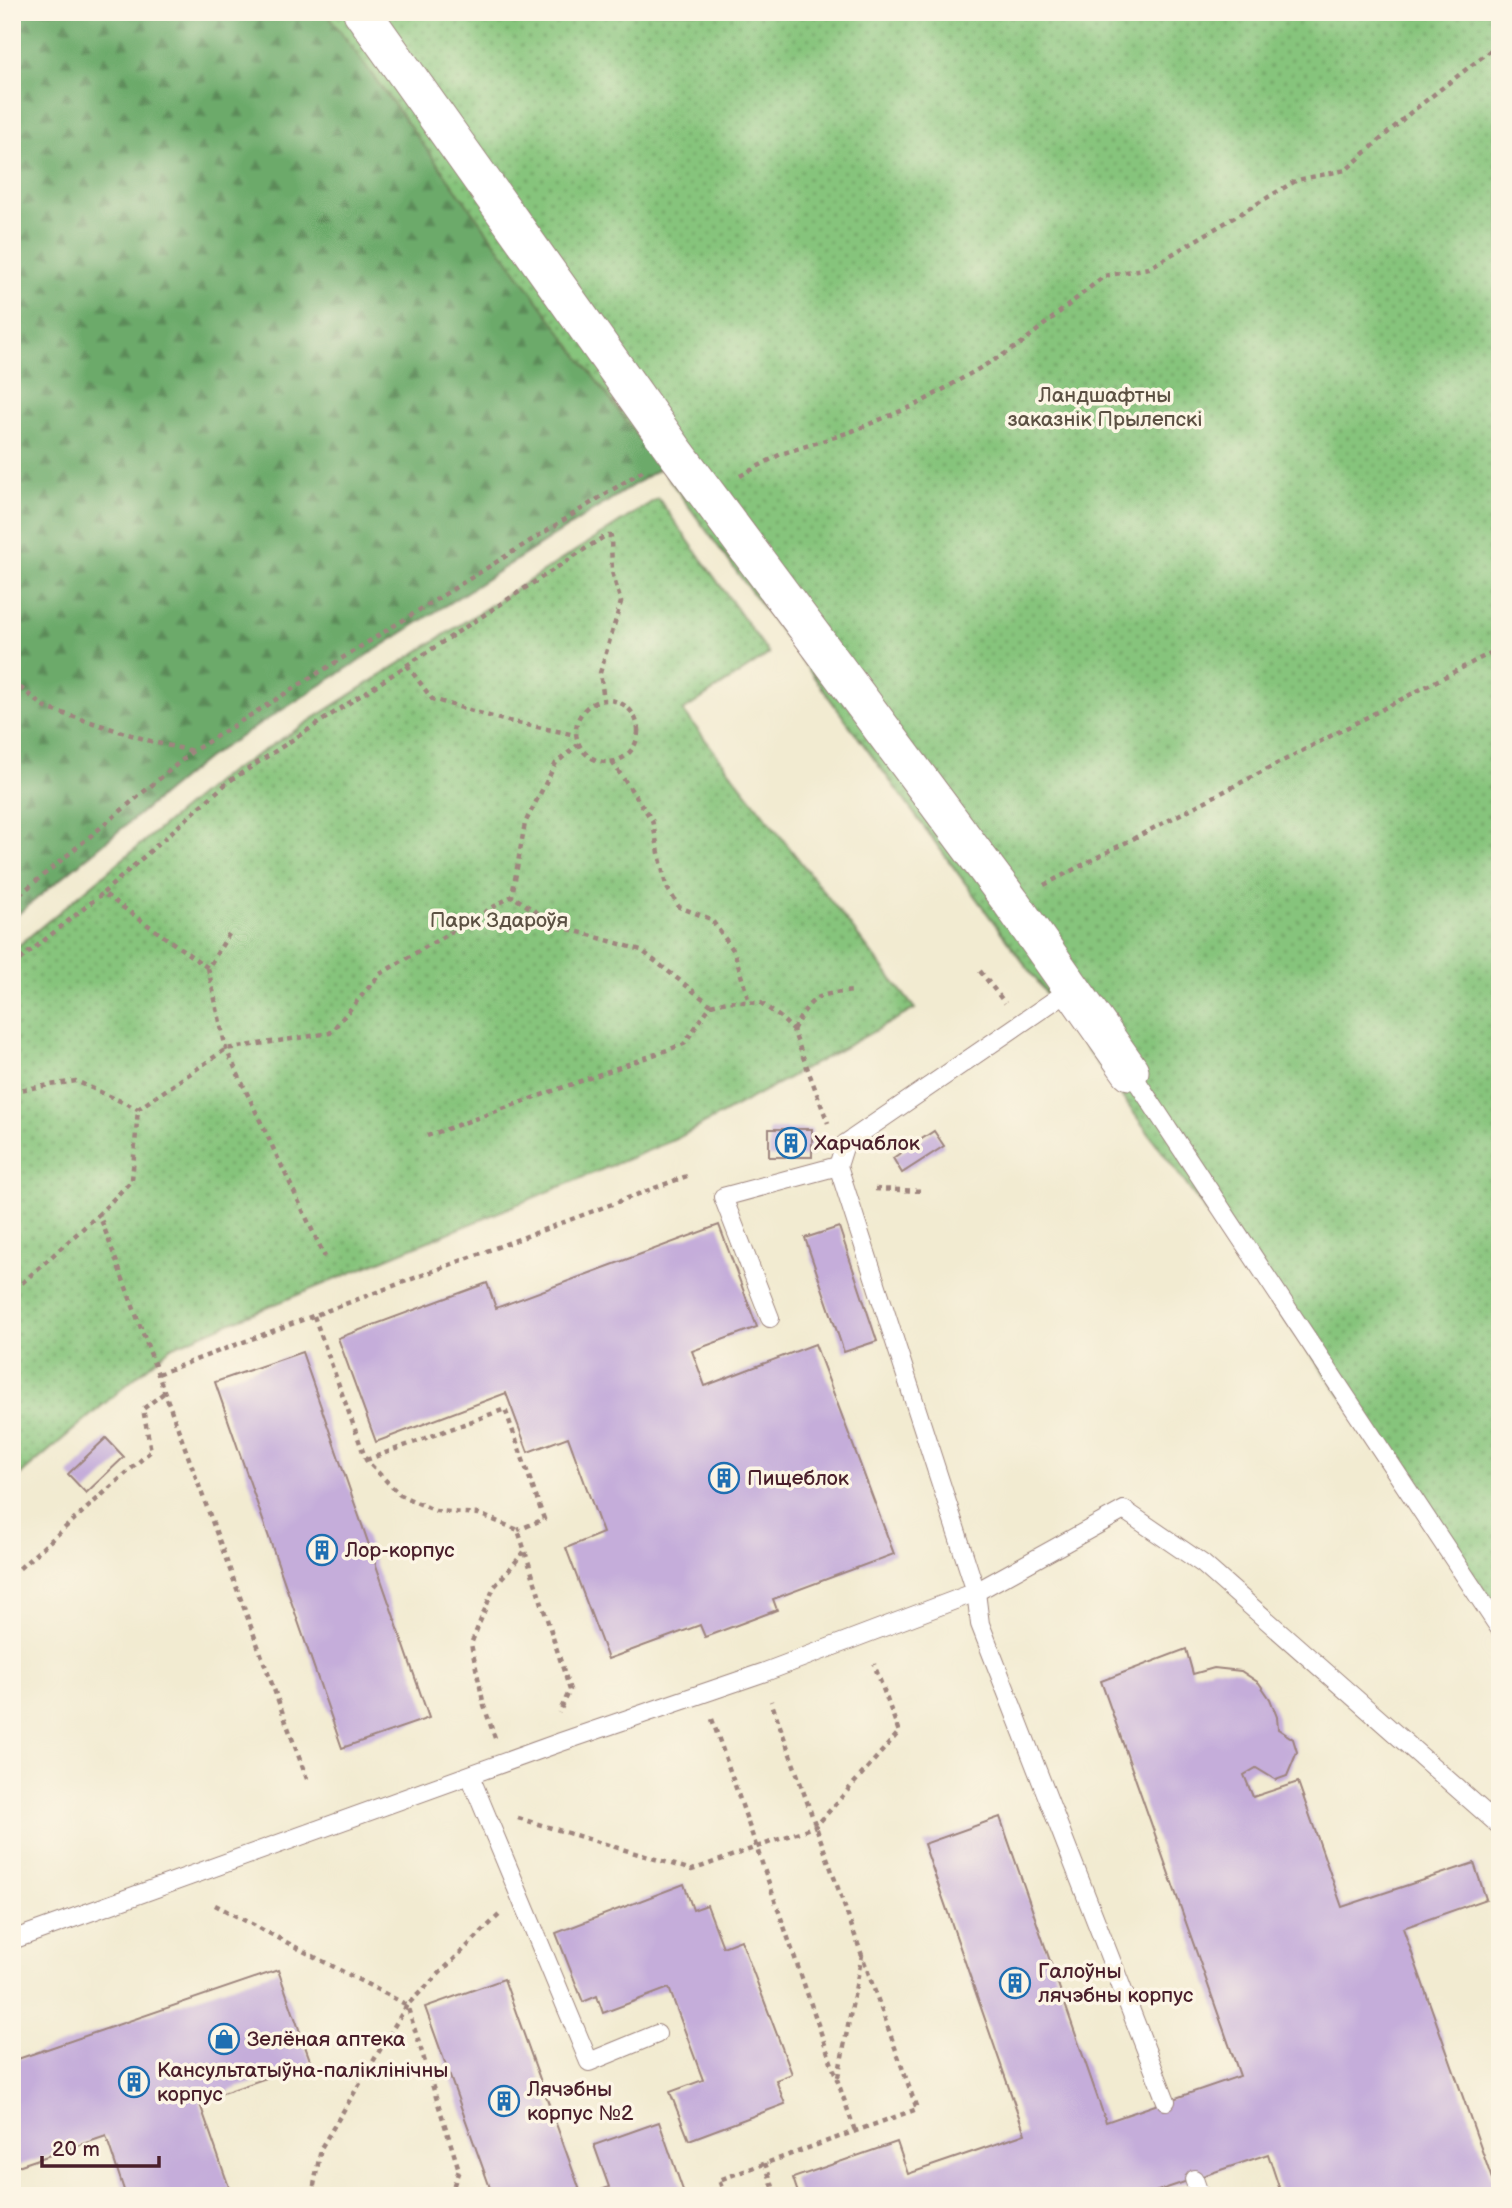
<svg xmlns="http://www.w3.org/2000/svg" width="1512" height="2208" viewBox="0 0 1512 2208" font-family="'Balsamiq Sans',sans-serif">
<style>
.forest{fill:url(#forest-firs);stroke:#5b644b;stroke-width:2}
.park{fill:url(#park-dots);stroke:#687253;stroke-width:2}
.building{fill:#c5adda}
.lines{fill:none;stroke-linecap:round;stroke-linejoin:round}
.lane-casing{stroke:#9e857e;stroke-width:20}
.street-casing{stroke:#9e857e;stroke-width:39}
.path{stroke:#9e857e;stroke-width:4.5;stroke-dasharray:5 5;stroke-linecap:butt}
.lane{stroke:#fff;stroke-width:18}
.street{stroke:#fff;stroke-width:37}
.labels{text-anchor:middle;stroke-width:7;stroke-linejoin:round;paint-order:stroke}
.park-label{font-size:21px;fill:#5c5143;stroke:#fcf5e5}
.poi-label{font-size:21px;fill:#4a1f2b;stroke:#fcf5e5;text-anchor:start}
</style>
<defs>
<pattern id="forest-firs" width="22" height="20" patternUnits="userSpaceOnUse" patternTransform="scale(1.75)"><rect width="22" height="20" fill="#6caa6b"/><path d="M5 1l3.5 6h-7zM16 11l3.5 6h-7z" fill="#5b8a58"/></pattern>
<pattern id="park-dots" width="8" height="8" patternUnits="userSpaceOnUse" patternTransform="scale(1.75)"><rect width="8" height="8" fill="#86c47b"/><path d="M2 2h.1M6 6h.1" fill="none" stroke="#709f65" stroke-width="1.8" stroke-linecap="round"/></pattern>
</defs>
<rect width="100%" height="100%" fill="#fcf5e5"/>
<filter id="ink" filterUnits="userSpaceOnUse"><feTurbulence type="fractalNoise" baseFrequency=".0143" numOctaves="2"/><feDisplacementMap in="SourceGraphic" scale="14" xChannelSelector="R" yChannelSelector="G"/><feConvolveMatrix kernelMatrix="1 2 1 2 8 2 1 2 1" color-interpolation-filters="sRGB"/></filter>
<filter id="wash" filterUnits="userSpaceOnUse"><feTurbulence type="fractalNoise" baseFrequency=".00686" numOctaves="4" result="noise"/><feDisplacementMap in="SourceGraphic" scale="28" xChannelSelector="R" yChannelSelector="G"/><feGaussianBlur stdDeviation="1.57" result="paint"/><feColorMatrix in="noise" values="0 0 0 0 0 0 0 0 0 0 0 0 0 0 0 0 0 1.4 0 .05"/><feComposite in="paint" operator="in"/></filter>
<g filter="url(#wash)">
<rect width="100%" height="100%" fill="#f2ebd1"/>
<path class="forest" d="M12,12H1500L707,438L207,758L12,919Z"/>
<g class="park">
<path d="M326,12H1500V1612Z"/>
<path d="M658,498L769,654L683,711L915,1009L676,1139L171,1347L12,1482V951L219,779Z"/>
</g>
<g id="blocks">
<g class="building">
<rect x="769" y="1129" width="43" height="28"/>
<path d="M934,1131L944,1146L902,1173L893,1158Z"/>
<path d="M719,1225L757,1327L692,1351L705,1386L815,1344L894,1554L773,1599L777,1610L705,1637L700,1625L608,1659L566,1548L603,1533L568,1437L528,1452L506,1393L376,1442L338,1338L487,1283L496,1308Z"/>
<path d="M839,1227L877,1341L844,1352L805,1238Z"/>
<path d="M302,1352L429,1718L342,1748L215,1382Z"/>
<path d="M106,1438L124,1457L86,1493L68,1474Z"/>
<path d="M1186,1649L1193,1674L1214,1668L1241,1671L1259,1683L1270,1699L1277,1717L1278,1729L1293,1739L1297,1752L1287,1776L1276,1780L1256,1768L1244,1775L1253,1797L1298,1782L1342,1907L1474,1863L1486,1899L1403,1928L1498,2196H1282L1268,2154L1143,2196H799L793,2178L897,2142L908,2174L1025,2134L924,1844L1000,1817L1106,2122L1240,2076L1101,1681Z"/>
<path d="M684,1884L693,1910L707,1905L723,1947L741,1940L792,2074L776,2080L785,2104L689,2140L670,2092L703,2080L669,1988L603,2013L597,1996L583,2002L556,1933Z"/>
<path d="M278,1970L311,2063L199,2101L232,2196H126L106,2136L12,2168V2061Z"/>
<path d="M504,1979L582,2196H493L425,2007Z"/>
<path d="M659,2122L685,2196H586L609,2187L594,2145Z"/>
</g>
</g>
</g>
<g filter="url(#ink)">
<use href="#blocks" fill-opacity="0" stroke="#9e857e" stroke-width="2"/>
<g class="lines">
<g class="lane-casing">
<g id="lane">
<path d="M1071,989L845,1144L838,1166L976,1592L980,1624L1166,2101"/>
<path d="M1130,1071L1500,1629"/>
<path d="M770,1318L723,1197L838,1166"/>
<path d="M470,1776L589,2062L657,2034"/>
<path d="M12,1940L561,1742L765,1672L976,1592L1124,1510L1203,1564L1500,1826"/>
<path d="M1194,2179L1200,2196"/>
</g>
</g>
<g class="street-casing">
<path id="street" d="M362,12L674,450L1011,902L1130,1071"/>
</g>
<g class="path">
<path d="M740,476L781,454L850,432L918,404L1018,346L1104,276L1149,268L1297,180L1346,170L1410,113L1500,43"/>
<path d="M407,665L432,699L503,720L576,735"/>
<path d="M12,681L46,708L157,743L193,751"/>
<circle cx="607" cy="731" r="31"/>
<path d="M612,762L652,820L666,886L679,907L711,919L734,951L749,1002"/>
<path d="M1044,885L1500,648"/>
<path d="M103,893L228,782L605,536H611L612,572L621,602L600,673L604,700"/>
<path d="M12,901L193,751L644,470"/>
<path d="M229,934L208,968L226,1049L325,1257"/>
<path d="M12,966L103,893L208,968"/>
<path d="M980,971L1005,1003"/>
<path d="M711,1005L727,1001L761,1003L780,1017L793,1030L828,1123"/>
<path d="M793,1030C812,996 815,994 855,991"/>
<path d="M12,1091L76,1081L138,1109"/>
<path d="M427,1136L684,1044L711,1005L641,950L558,926L512,896"/>
<path d="M875,1189L924,1191"/>
<path d="M12,1283H22L99,1214"/>
<path d="M314,1316L366,1460L400,1495L436,1511L479,1514L518,1530L570,1690L559,1713"/>
<path d="M158,1374L687,1176"/>
<path d="M366,1460L505,1409L544,1519L518,1530"/>
<path d="M12,1575L151,1451L143,1409L165,1392"/>
<path d="M712,1719L855,2131"/>
<path d="M495,1738L484,1706L471,1644L494,1587L524,1552"/>
<path d="M307,1779L99,1214L132,1180L138,1109L226,1049L330,1033L380,974L512,896L525,823L556,763L579,744"/>
<path d="M518,1818L692,1870L816,1826L899,1732L874,1664"/>
<path d="M215,1905L407,2005L499,1915"/>
<path d="M838,2077L862,1955"/>
<path d="M765,2163L776,2196"/>
<path d="M312,2196L321,2148L407,2005L459,2170L450,2196"/>
<path d="M725,2196L719,2180L917,2109L771,1701"/>
</g>
<use href="#lane" class="lane"/>
<use href="#street" class="street"/>
</g>
</g>
<defs>
<g id="building-ring" transform="scale(1.575)"><circle r="9.5" fill="#fcf5e5" stroke="#1f6fb2" stroke-width="1.5"/><path d="M-4-6H4V6H1V3H-1V6H-4ZM-2.5-4.3h1.7v1.8h-1.7ZM.8-4.3h1.7v1.8H.8ZM-2.5-1h1.7V.8h-1.7ZM.8-1h1.7V.8H.8Z" fill="#1f6fb2"/></g>
<g id="shop-ring" transform="scale(1.575)"><circle r="9.5" fill="#fcf5e5" stroke="#1f6fb2" stroke-width="1.5"/><path d="M-5-2.5h2.3a2.7 3.5 0 0 1 5.4 0H5L5.5 6h-11ZM-1.5-2.5h3a1.5 2.3 0 0 0-3 0Z" fill="#1f6fb2"/></g>
</defs>
<g fill-rule="evenodd">
<use href="#building-ring" x="791" y="1143"/>
<use href="#building-ring" x="724" y="1478"/>
<use href="#building-ring" x="322" y="1550"/>
<use href="#building-ring" x="1015" y="1983"/>
<use href="#shop-ring" x="224" y="2039"/>
<use href="#building-ring" x="134" y="2082"/>
<use href="#building-ring" x="504" y="2101"/>
</g>
<g class="labels">
<g class="park-label">
<text x="1105" y="402">Ландшафтны<tspan x="1105" dy="24">заказнік Прылепскі</tspan></text>
<text x="499" y="927">Парк Здароўя</text>
</g>
<g class="poi-label">
<text x="814" y="1150">Харчаблок</text>
<text x="747" y="1485">Пищеблок</text>
<text x="345" y="1557">Лор-корпус</text>
<text x="1038" y="1978">Галоўны<tspan x="1038" dy="24">лячэбны корпус</tspan></text>
<text x="247" y="2046">Зелёная аптека</text>
<text x="157" y="2077">Кансультатыўна-паліклінічны<tspan x="157" dy="24">корпус</tspan></text>
<text x="527" y="2096">Лячэбны<tspan x="527" dy="24">корпус №2</tspan></text>
</g>
</g>
<rect width="1512" height="2208" fill="none" stroke="#fcf5e5" stroke-width="42"/>
<path d="M42 2156v10h117v-10" fill="none" stroke="#4a1f2b" stroke-width="3.5"/>
<text x="52" y="2156" font-size="21" fill="#4a1f2b" stroke="#fcf5e5" stroke-width="5" paint-order="stroke">20 m</text>
</svg>
